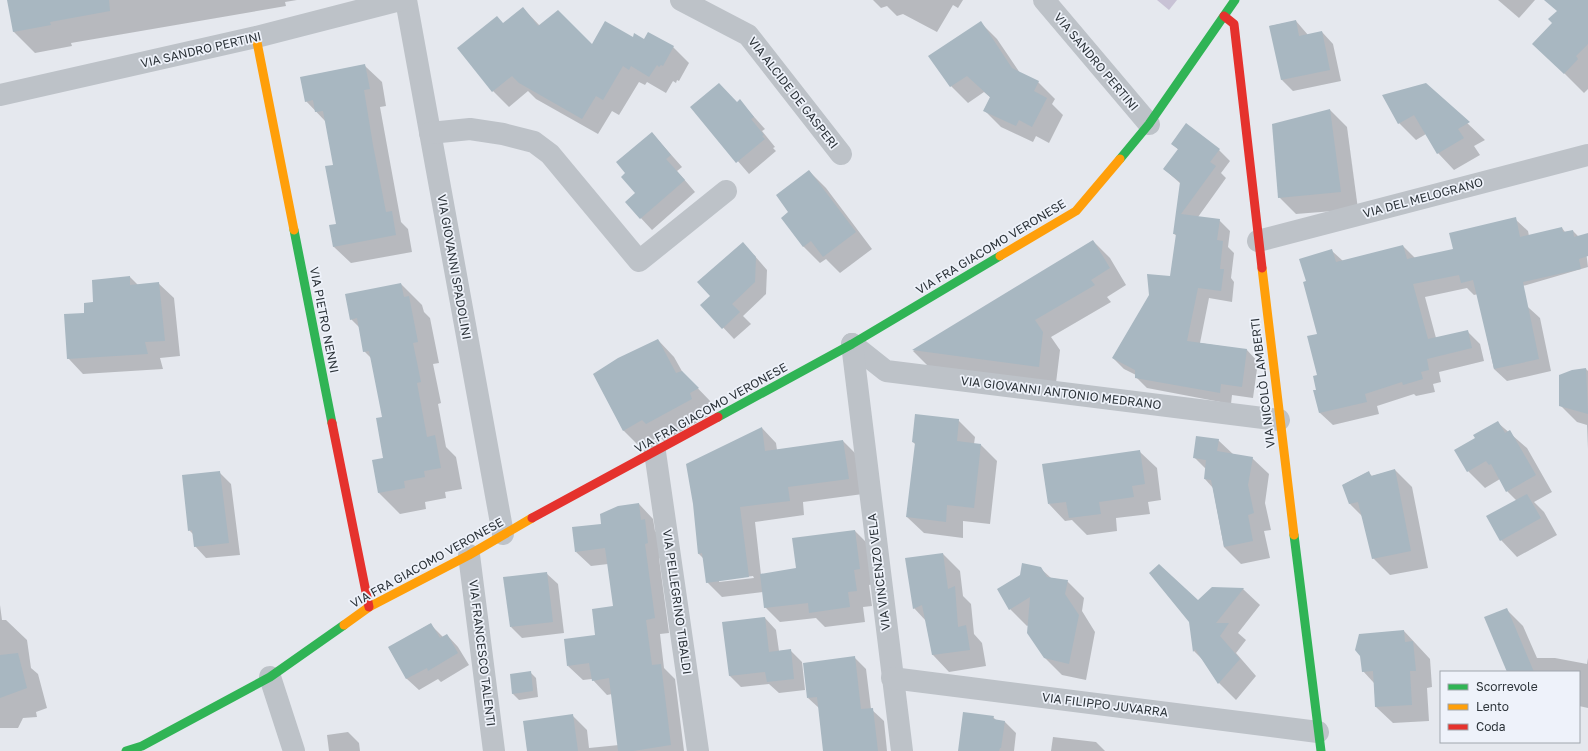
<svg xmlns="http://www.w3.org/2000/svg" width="1588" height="751" viewBox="0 0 1588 751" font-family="'Golos Text',sans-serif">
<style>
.green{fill:#c8c2d5}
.shadow{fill:#0003;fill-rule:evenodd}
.building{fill:#a8b7c1}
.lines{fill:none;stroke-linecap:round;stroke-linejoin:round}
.street{stroke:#bdc2c8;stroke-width:22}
.fast{stroke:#30b455;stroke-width:9}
.slow{stroke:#ff9f0a;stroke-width:9}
.jam{stroke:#e5322d;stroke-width:9}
.labels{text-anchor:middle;stroke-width:3.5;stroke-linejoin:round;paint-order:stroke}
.street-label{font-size:12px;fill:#2c3339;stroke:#eef2fa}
</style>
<rect width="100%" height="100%" fill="#e5e8ee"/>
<path class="green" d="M1157,0H1177L1169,10Z"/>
<g class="shadow">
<path d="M8,0H297L285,2L286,6L71,43L72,46L35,53L14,32Z"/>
<path d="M873,0H963L958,8L953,5L937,32L903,14L897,16L887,6L881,8Z"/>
<path d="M1498,0H1535L1519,18Z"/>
<path d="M1559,0H1588V89L1584,93L1554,63V23L1558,11Z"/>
<path d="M523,8L540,26L592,45L633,38L645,40L648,33L673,47L689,63L679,81L677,80L676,83L673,81L666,93L647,82L645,85L639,82L619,115L612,111L598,134L536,99L528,91L509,107L493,91L504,24Z"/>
<path d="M1296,21L1308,35L1322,32L1333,44L1341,81L1293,91L1282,80L1270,26Z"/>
<path d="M981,23L997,39L1020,73L1038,82L1055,99L1052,104L1063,115L1049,143L1036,136L1033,142L1001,127L984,110L991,98L984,92L968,103L951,86L930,56Z"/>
<path d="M365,66L382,82L386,106L380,107L390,162L401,222L408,229L412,252L351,263L334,247L337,225L334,166L326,122L306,101Z"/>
<path d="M1426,84L1485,140L1474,146L1480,155L1454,170L1438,153L1426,134L1416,140L1399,123Z"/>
<path d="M740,101L765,129L762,131L775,147L773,148L776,151L749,174L691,107L737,103Z"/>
<path d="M1330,110L1347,127L1358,209L1296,214L1279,197Z"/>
<path d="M1186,125L1219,150L1230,161L1221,173L1226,178L1198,217L1219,220L1230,231L1228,247L1234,253L1231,278L1234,282L1232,302L1209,298L1200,343L1247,350L1258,362L1253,398L1232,395L1231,404L1147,388L1136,377V375L1124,369L1113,358L1171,277L1177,236L1174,234L1181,184L1164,169L1179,150L1172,144Z"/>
<path d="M652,133L682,167L677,171L695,192L652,230L626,202L636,193L627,173Z"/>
<path d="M809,171L826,188L872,249L840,273L826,259L820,263L803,246L790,212Z"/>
<path d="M1515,219L1528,231L1529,236L1562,228L1565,232L1573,231L1585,243L1588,267L1509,290L1540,318L1551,371L1507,381L1494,369L1478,294L1474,295L1467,288L1425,297L1436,338L1467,331L1480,344L1484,361L1439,372L1441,382L1433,384L1435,392L1416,396L1414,394L1377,406L1379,414L1333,425L1320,413L1318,390L1319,334L1307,282L1332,251L1343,261L1403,246L1415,258L1454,250Z"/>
<path d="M1093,241L1110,258L1126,285L1107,297L1111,302L1051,337L1060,350L1056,383L929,367L913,351Z"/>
<path d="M754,255L767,270L766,294L743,316L751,324L734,339L702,305Z"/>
<path d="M130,277L138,285L158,283L174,298L180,356L160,358L163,369L83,374L68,358L85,314L94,303Z"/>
<path d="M401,284L422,305L424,312L430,318L439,363L433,364L441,403L438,404L446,447L456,457L462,489L445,492L446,498L425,502L426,509L400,514L379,493L384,459L383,418L372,359L364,351L360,328L351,319Z"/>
<path d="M658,340L674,357L683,373L714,405L706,410L708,416L664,441L659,436L641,448L624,431L595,374Z"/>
<path d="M1586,369L1588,371V449L1587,425L1577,422L1560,405Z"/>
<path d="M958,420L975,437L974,444L981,445L997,461L990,524L963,521V538L924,533L907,517L916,445L913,442Z"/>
<path d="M1497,422L1527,448L1552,492L1534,502L1544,512L1557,535L1517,557L1501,540L1517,501L1507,491L1500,479L1485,488L1468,471L1477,439Z"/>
<path d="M762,428L776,443L777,450L843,441L858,456L863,494L803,502L804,515L755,522L761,575L797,569L855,531L870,546L875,584L869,585L872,606L863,607L865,622L825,627L816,618L780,622L765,607L763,592L722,597L707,582L704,559L698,553ZM753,576L754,578L719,582V580Z"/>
<path d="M1218,440L1234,455L1252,458L1269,474L1265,503L1271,530L1264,531L1270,558L1241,564L1224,547L1213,488L1205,479L1206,469L1194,457Z"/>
<path d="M1140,452L1157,468L1161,500L1148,502L1150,514L1116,518L1117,531L1087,535L1072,520L1065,521L1049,504Z"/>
<path d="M1395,470L1412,487L1428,568L1390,575L1373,558L1363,517L1350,504L1343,485L1368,472L1372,476Z"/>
<path d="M219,472L231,484L240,555L206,558L195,546L194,535L189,530Z"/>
<path d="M639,504L653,519L655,531L659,535L662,558H659L669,633L660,634L664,668L675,679L684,751H528L572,715L587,730L589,748L619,745L612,694L607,695L592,679L583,680L568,666L597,636L614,607L608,564L591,566L576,552L602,525Z"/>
<path d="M943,554L960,571L963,596L971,604L974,634L982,643L986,666L949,672L933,655L926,621L914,608Z"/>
<path d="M1040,568L1051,578L1067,581L1084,598L1082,611L1095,632L1086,680L1062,675L1045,658L1029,625L1027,626L1010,609Z"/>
<path d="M546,573L558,584L564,633L522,638L511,627Z"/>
<path d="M1243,589L1260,605L1238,633L1246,640L1236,653L1256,676L1236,700L1219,683L1209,666L1194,651L1190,621L1198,601Z"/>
<path d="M0,605L2,620H6L27,640L31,668L38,674L47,708L36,712L37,717L23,718L18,728H0Z"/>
<path d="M1506,609L1523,626L1537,658H1555L1587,664L1588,658V708L1579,706V672H1508Z"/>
<path d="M765,618L776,630L779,651L790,650L802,662L805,690L779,693L769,684L741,687L729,675Z"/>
<path d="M430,624L443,637L447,635L458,647L469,665L441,682L438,679L419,690L407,679L389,648Z"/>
<path d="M1404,631L1430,659L1432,687L1427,688L1429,721L1393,723L1376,707L1374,683L1363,671Z"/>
<path d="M854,657L866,669L871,709L884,721L887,751H824L819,708L808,698Z"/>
<path d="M530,672L536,678L538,697L519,700L513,694L511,675Z"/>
<path d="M993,717L996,720L1005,722L1016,733L1014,751H959Z"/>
<path d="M348,732L359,743L360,751H329L327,735Z"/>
<path d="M1053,737L1096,742L1105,751H1051Z"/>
</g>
<g class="building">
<path d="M7,0H109L110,11L50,22L51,25L13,32Z"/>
<path d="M1544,0H1588V44L1576,56L1578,59L1564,74L1532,44L1552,23L1548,19L1557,11Z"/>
<path d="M523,7L538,26L558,10L592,44L605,21L633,37L634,33L644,39L648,32L674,46L663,66L661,65L659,67L657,65L649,77L631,66L629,70L623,66L603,100L596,96L582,119L519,83L512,76L492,92L457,48L497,16L503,23Z"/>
<path d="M1296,20L1299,36L1322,31L1330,70L1281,80L1269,26Z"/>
<path d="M981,21L1012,68L1039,81L1034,91L1047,98L1032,127L1019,120L1016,126L983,111L990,97L967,76L950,87L928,56Z"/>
<path d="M365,64L370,89L364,90L373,145L386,212L392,211L396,235L333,247L329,225L336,224L325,166L333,165L323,111L315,112L313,100L305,102L300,77Z"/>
<path d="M719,83L737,102L740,99L754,117L751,119L764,135L762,136L765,139L736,163L690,107Z"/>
<path d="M1426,83L1470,122L1458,129L1464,138L1437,154L1414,115L1398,124L1382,95Z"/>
<path d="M1330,109L1341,192L1278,198L1272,124Z"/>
<path d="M1186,123L1220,149L1210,162L1216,166L1181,214L1220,219L1217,240L1223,241L1220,269H1224L1221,291L1198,288L1187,341L1247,349L1242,387L1221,384L1220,393L1135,378V370L1112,358L1149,295L1147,274L1170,276L1176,234H1173L1180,182L1163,169L1178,149L1171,144Z"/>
<path d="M652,132L671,155L666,159L685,180L640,219L625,202L635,193L621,177L625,173L616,162Z"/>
<path d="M809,170L856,232L823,257L811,241L803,247L781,218L788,212L776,195Z"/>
<path d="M1516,217L1520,237L1562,227L1563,232L1573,230L1574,237L1588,233V256L1579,259L1581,269L1523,282L1539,359L1494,369L1473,280L1461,283L1459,275L1413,284L1428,339L1468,330L1472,348L1427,359L1429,370L1421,372L1423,379L1403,385L1402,382L1365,394L1367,402L1319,413L1313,390H1316L1313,376L1317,375L1307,336L1317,334L1303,282L1306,281L1299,259L1332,249L1336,262L1403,245L1407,259L1453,249L1449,233Z"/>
<path d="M1093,240L1110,268L1091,280L1095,285L1035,320L1043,332L1039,367L912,350Z"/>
<path d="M743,242L756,257L755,282L732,304L740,312L722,329L700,305L710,296L697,282Z"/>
<path d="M130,276V285L159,282L165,341L145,342L148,354L67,359L64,314L84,313V303L93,302L92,280Z"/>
<path d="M401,283L404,297L409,296L418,342L413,343L421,382L417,383L427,437L435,435L441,468L424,471L425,477L404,481L405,488L378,493L372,460L383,458L376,418L382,417L369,351L363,352L357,318L350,320L345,294Z"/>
<path d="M658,339L676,373L682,371L699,388L690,393L692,399L646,424L642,420L623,431L593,374L618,358Z"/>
<path d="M1586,368L1588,414L1559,406V375L1572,370Z"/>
<path d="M915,414L959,419L957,441L981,444L974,508L947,505L946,522L906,517L915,443L912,442Z"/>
<path d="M1498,421L1505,433L1510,430L1536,475L1506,492L1491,464L1489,465L1486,461L1467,472L1454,450L1475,438L1473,435Z"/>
<path d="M762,427L765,451L843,440L849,479L788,487L790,501L740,507L749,577L706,583L702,553L698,554L693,504L686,464Z"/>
<path d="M1196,436L1219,439L1217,451L1253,457L1248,485L1254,513L1248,515L1253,541L1224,547L1211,480L1204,479L1206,460L1193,458Z"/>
<path d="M1140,450L1145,484L1132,486L1134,497L1099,502L1101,514L1069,518L1066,502L1048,504L1042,464Z"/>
<path d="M1395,469L1411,551L1372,559L1358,502L1349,504L1342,485L1369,471L1371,476Z"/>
<path d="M220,471L229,543L194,547L192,530L188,531L182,475Z"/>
<path d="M1527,494L1541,518L1500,541L1486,516Z"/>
<path d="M639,503L641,520L645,519L648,543L645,544L655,618L646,620L652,665L661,664L671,745L633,751H618L609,678L592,681L589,663L567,666L564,639L595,635L592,609L613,606L605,548L575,552L572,527L601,524L600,514L618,506Z"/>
<path d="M855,530L860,569L854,570L857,591L848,592L850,607L809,613L808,603L764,608L760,574L796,568L792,538Z"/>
<path d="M943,553L948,589L955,586L958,627L966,625L970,650L932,655L922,605L913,609L905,558Z"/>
<path d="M1022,563L1041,567L1047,577L1068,580L1065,594L1079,615L1069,664L1044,658L1027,633L1030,597L1009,610L997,589L1020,575Z"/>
<path d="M1159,564L1198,600L1212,587L1244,588L1216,623H1229L1220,636L1240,659L1218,684L1195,649L1193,652L1189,622L1149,573Z"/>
<path d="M547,572L553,622L510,627L503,577Z"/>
<path d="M1507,608L1534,672H1507L1484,617Z"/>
<path d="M765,617L769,652L791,649L794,679L767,682L765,672L729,676L722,622Z"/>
<path d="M431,623L440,638L447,634L458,653L428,671L427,668L406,679L388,647Z"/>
<path d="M1404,630L1405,642L1413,641L1416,671H1410L1412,705L1375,707L1373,671L1362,672L1360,656L1355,650L1359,634Z"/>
<path d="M18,653L27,688L0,698V655Z"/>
<path d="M855,656L861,709L873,708L878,751H823L817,697L807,698L803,663Z"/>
<path d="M531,671L533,691L512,694L510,674Z"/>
<path d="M963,712L994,716L993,719L1005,721L1001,748H1000L999,751H958Z"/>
<path d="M573,714L578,751H527L523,721Z"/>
</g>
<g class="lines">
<g class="street">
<path d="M406,0L503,534"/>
<path d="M681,0L748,35L841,154"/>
<path d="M1044,0L1149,124"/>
<path d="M0,95L256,37L400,0"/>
<path d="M430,133L470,129L503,134L534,142L550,154L639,261L726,191"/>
<path d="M1258,241L1588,155"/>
<path d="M852,344L886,371L1279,420"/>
<path d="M852,344L902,751"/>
<path d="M655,452L698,751"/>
<path d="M469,555L494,751"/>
<path d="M270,677L294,751"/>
<path d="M892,678L1318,732"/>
</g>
<g class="fast">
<path d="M1120,159L1149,124L1235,0"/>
<path d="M294,230L332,423"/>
<path d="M718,417L852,344L1000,256"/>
<path d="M1294,535L1321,751"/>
<path d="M126,751L142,746L270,677L344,625"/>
</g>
<g class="slow">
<path d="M256,37L294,230"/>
<path d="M1000,256L1076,211L1120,159"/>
<path d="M1262,268L1294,535"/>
<path d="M344,625L369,607L469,555L532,518"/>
</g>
<g class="jam">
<path d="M1224,16L1234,24L1262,268"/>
<path d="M332,423L369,607"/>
<path d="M532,518L718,417"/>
</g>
</g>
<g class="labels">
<g class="street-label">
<text transform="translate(201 50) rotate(-13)" y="4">VIA SANDRO PERTINI</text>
<text transform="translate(1096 62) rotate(50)" y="4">VIA SANDRO PERTINI</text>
<text transform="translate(793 93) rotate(52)" y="4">VIA ALCIDE DE GASPERI</text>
<text transform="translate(1423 198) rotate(-15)" y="4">VIA DEL MELOGRANO</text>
<text transform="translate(991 247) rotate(-31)" y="4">VIA FRA GIACOMO VERONESE</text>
<text transform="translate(454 267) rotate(80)" y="4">VIA GIOVANNI SPADOLINI</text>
<text transform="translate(324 320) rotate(79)" y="4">VIA PIETRO NENNI</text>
<text transform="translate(1263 383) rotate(-97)" y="4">VIA NICOLÒ LAMBERTI</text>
<text transform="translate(1061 393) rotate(7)" y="4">VIA GIOVANNI ANTONIO MEDRANO</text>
<text transform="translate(711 408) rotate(-29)" y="4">VIA FRA GIACOMO VERONESE</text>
<text transform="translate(427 563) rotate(-29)" y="4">VIA FRA GIACOMO VERONESE</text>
<text transform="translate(879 572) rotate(-97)" y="4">VIA VINCENZO VELA</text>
<text transform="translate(677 602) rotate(82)" y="4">VIA PELLEGRINO TIBALDI</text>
<text transform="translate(482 653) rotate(83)" y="4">VIA FRANCESCO TALENTI</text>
<text transform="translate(1105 705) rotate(7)" y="4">VIA FILIPPO JUVARRA</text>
</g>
</g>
<rect x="1440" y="671" width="140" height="72" fill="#eef2fa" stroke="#a0a6ad"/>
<rect x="1448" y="684" width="20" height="6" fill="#30b455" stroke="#a0a6ad"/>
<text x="1476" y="691" font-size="12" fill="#2c3339">Scorrevole</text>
<rect x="1448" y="704" width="20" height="6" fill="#ff9f0a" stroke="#a0a6ad"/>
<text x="1476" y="711" font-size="12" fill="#2c3339">Lento</text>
<rect x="1448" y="724" width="20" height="6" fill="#e5322d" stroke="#a0a6ad"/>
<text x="1476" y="731" font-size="12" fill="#2c3339">Coda</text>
</svg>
